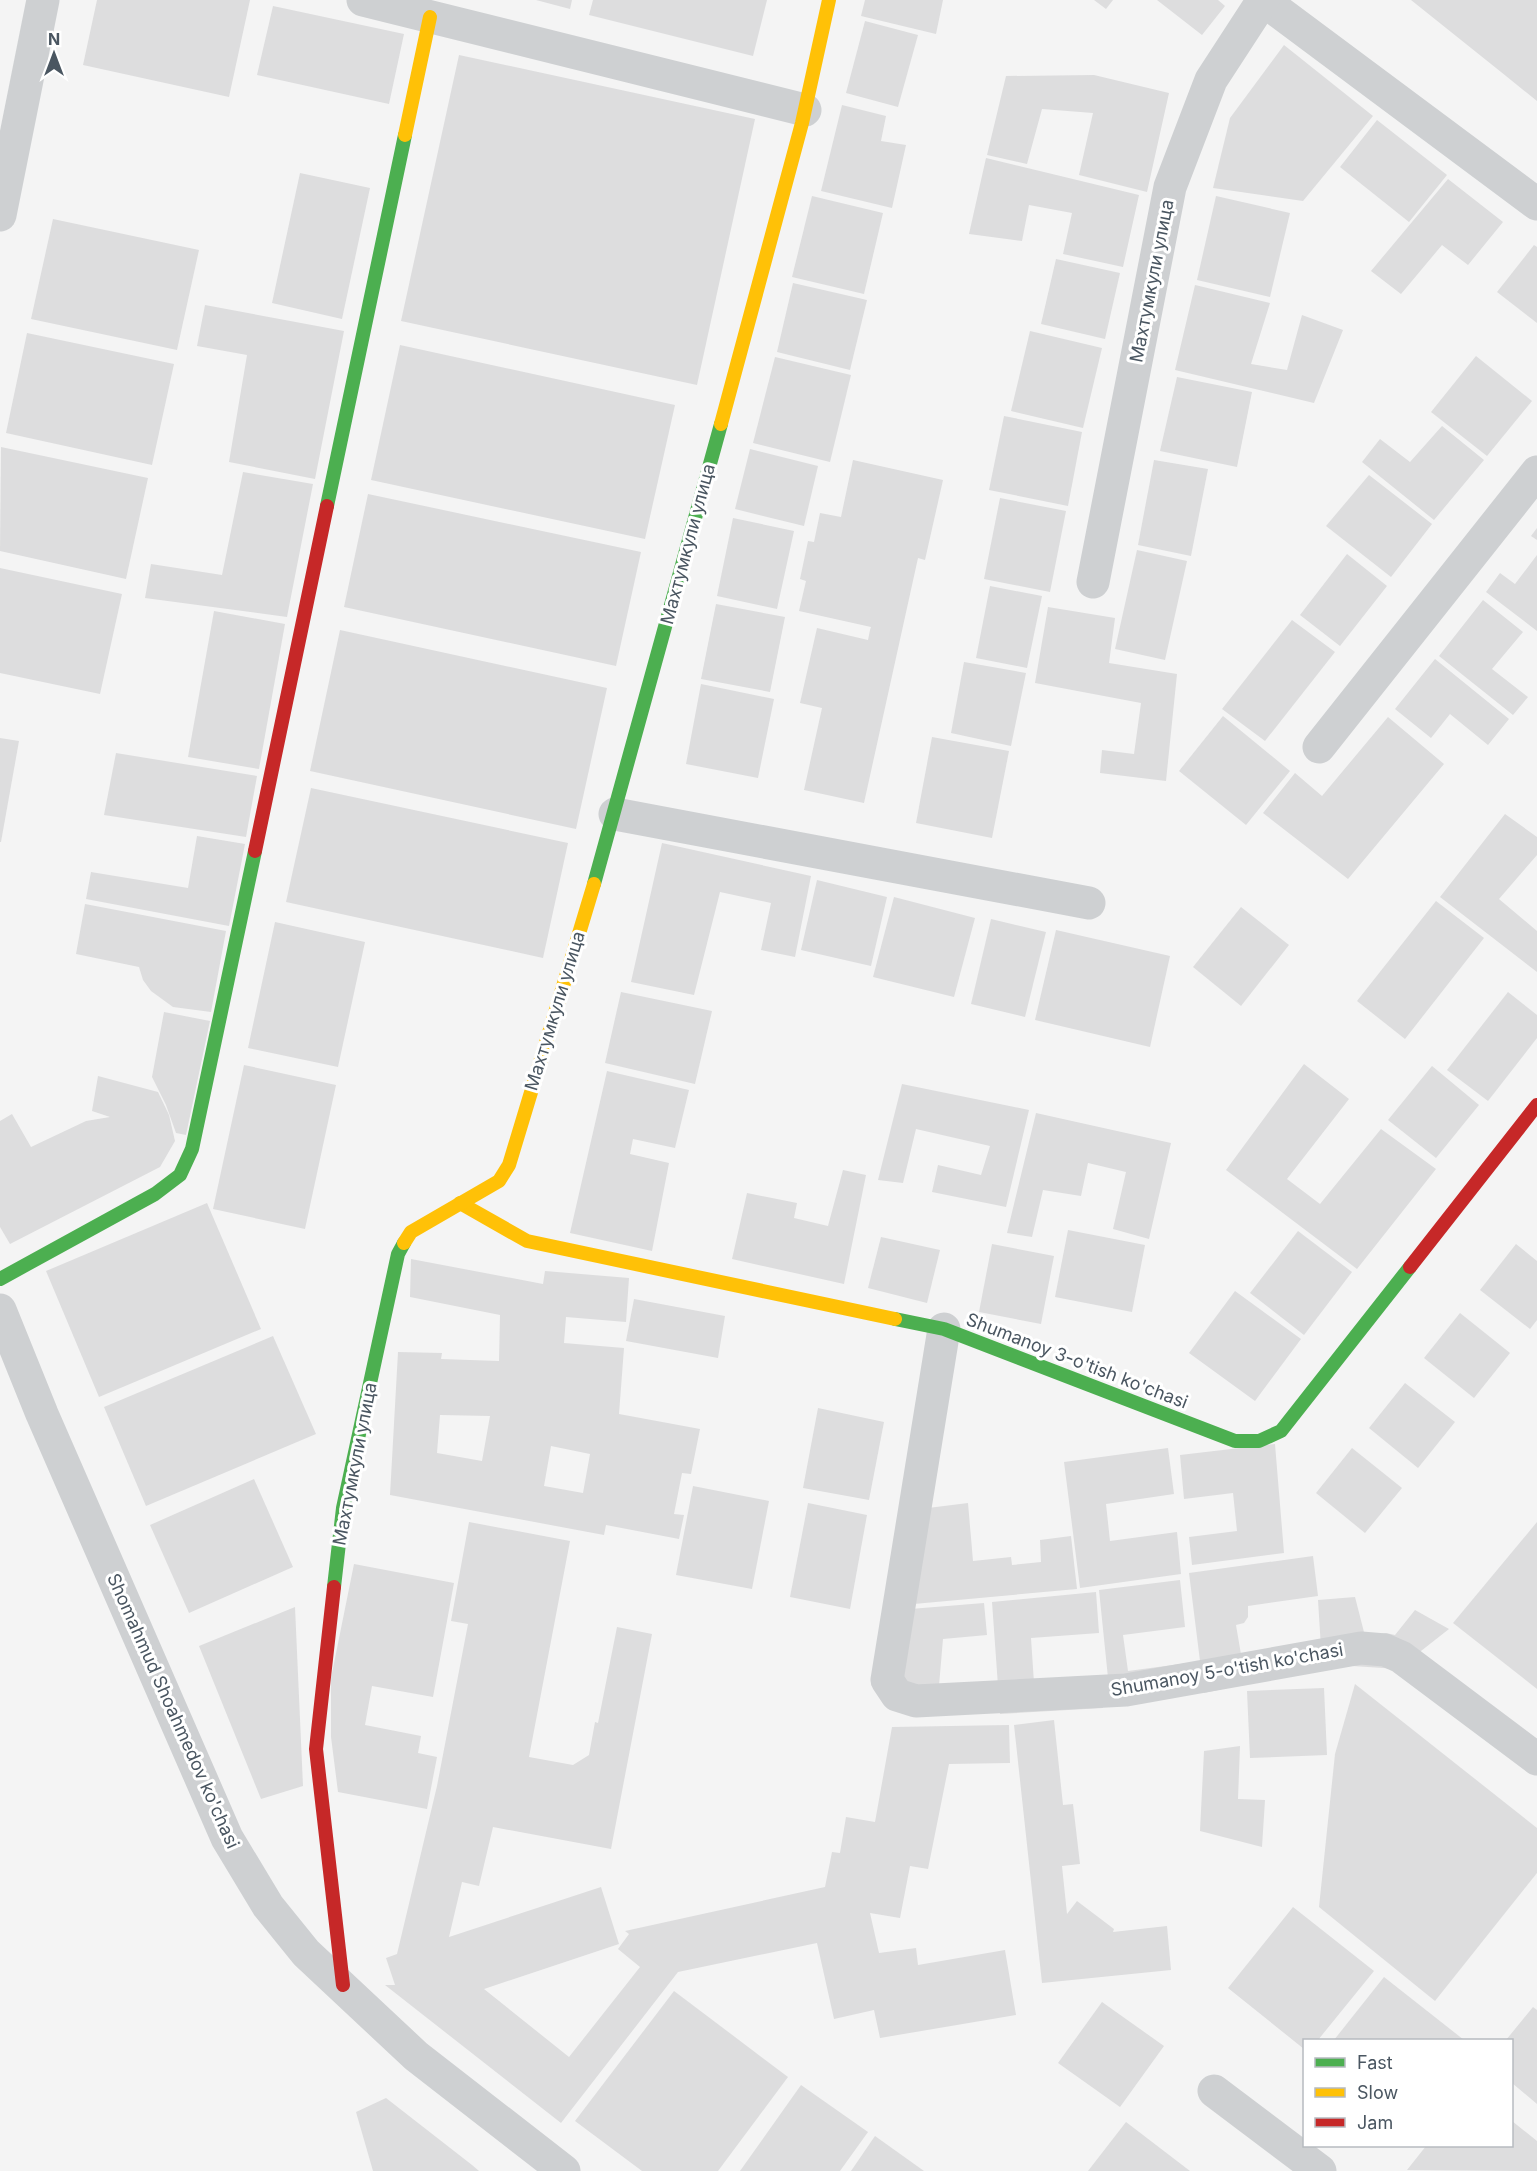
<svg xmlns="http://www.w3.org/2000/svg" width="1537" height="2171" viewBox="0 0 1537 2171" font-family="Inter,sans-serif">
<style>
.building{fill:#ddddde;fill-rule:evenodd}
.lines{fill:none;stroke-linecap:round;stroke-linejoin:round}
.street{stroke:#ced0d2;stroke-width:33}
.fast{stroke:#4caf50;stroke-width:14}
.slow{stroke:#ffc107;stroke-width:14}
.jam{stroke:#c62828;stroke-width:14}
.labels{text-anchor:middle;stroke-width:6;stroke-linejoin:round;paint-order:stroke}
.street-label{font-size:18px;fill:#4a5661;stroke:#fff}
</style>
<rect width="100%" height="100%" fill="#f4f4f4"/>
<g class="building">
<path d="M97,0H250L229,97L83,65Z"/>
<path d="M536,0H572L570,9Z"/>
<path d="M593,0H767L753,56L589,15Z"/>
<path d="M865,0H943L936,34L861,16Z"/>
<path d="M1094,0H1113L1106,9Z"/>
<path d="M1157,0H1218L1225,6L1202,35Z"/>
<path d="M1411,0H1537V101L1506,76Z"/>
<path d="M273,6L404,34L389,104L257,75Z"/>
<path d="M865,21L918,35L898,107L846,93Z"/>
<path d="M1284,45L1373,116L1303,201L1213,188L1230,118Z"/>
<path d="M459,55L755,119L697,385L401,321Z"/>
<path d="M1094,75L1169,93L1147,192L1079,175L1093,113L1042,109L1027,164L987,155L1006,76Z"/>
<path d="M842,105L886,116L881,141L906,145L892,208L821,191Z"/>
<path d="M1377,120L1447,175L1409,222L1340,167Z"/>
<path d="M986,158L1139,195L1123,267L1063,254L1072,213L1029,205L1022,241L969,234Z"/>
<path d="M300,173L370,188L342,319L272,303Z"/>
<path d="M1448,179L1503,222L1468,265L1442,245L1401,294L1371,271Z"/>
<path d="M812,196L883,213L864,294L792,277Z"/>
<path d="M1216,196L1290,213L1270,297L1197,280Z"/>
<path d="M53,219L199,250L177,350L31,319Z"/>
<path d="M1534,245L1537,247V323L1497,292Z"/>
<path d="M1056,259L1120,273L1105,339L1041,324Z"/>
<path d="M793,283L867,300L850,370L777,352Z"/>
<path d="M1195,285L1270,303L1251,364L1287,370L1302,315L1343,330L1314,403L1175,370Z"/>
<path d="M205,305L344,331L315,479L229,462L247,355L197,346Z"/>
<path d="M1030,331L1102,348L1083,428L1011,411Z"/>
<path d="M27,333L174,364L152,465L6,433Z"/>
<path d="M400,345L675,405L645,539L371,480Z"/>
<path d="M1476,356L1532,401L1487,456L1431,412Z"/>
<path d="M775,357L851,375L830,462L753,443Z"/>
<path d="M1177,377L1252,392L1237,467L1160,451Z"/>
<path d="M1004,416L1082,432L1068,506L989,490Z"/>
<path d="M1442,426L1484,460L1434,520L1362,462L1380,439L1410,462Z"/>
<path d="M1,447L148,478L126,579L0,551Z"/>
<path d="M750,449L818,466L804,526L735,509Z"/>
<path d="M853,460L943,480L925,560L918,558L864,803L804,790L822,708L800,703L817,628L868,640L870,630L871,627L799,611L806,581L800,579L808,541L814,542L820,513L841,517Z"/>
<path d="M1154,460L1208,469L1191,556L1138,545Z"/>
<path d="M243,472L313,484L287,617L145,598L151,564L222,575Z"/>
<path d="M1369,475L1432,524L1391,577L1326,526Z"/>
<path d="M368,494L641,552L616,666L344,607Z"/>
<path d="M1000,498L1066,511L1050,592L984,579Z"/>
<path d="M733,518L794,531L777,609L717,596Z"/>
<path d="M1537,528V540L1531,536Z"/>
<path d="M1137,550L1187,561L1165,660L1115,649Z"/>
<path d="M1347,554L1387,586L1340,646L1300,615Z"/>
<path d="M1537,555V631L1486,592L1500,573L1515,584Z"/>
<path d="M0,568L122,594L100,694L0,673Z"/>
<path d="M990,586L1042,596L1027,668L976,658Z"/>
<path d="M1483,600L1523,632L1492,669L1528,697L1513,715L1439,656Z"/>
<path d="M716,604L785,617L770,692L701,679Z"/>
<path d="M1048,607L1115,618L1109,663L1177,674L1166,781L1100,773L1102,750L1134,754L1141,703L1035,683Z"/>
<path d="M214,611L285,624L259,769L188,757Z"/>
<path d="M1292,620L1335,652L1265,741L1222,709Z"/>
<path d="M340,630L607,688L576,829L310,771Z"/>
<path d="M1435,659L1509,719L1488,745L1450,714L1431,738L1395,709Z"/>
<path d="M964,662L1026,673L1011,746L951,733Z"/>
<path d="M701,684L774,699L758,778L686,764Z"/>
<path d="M1223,716L1290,771L1246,825L1179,771Z"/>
<path d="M1388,717L1444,764L1348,879L1263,813L1295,773L1322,796Z"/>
<path d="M932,737L1009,751L992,838L916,823Z"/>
<path d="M0,738L19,741L1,842H0Z"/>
<path d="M116,753L257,776L246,837L104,815Z"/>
<path d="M311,788L568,843L543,958L286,902Z"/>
<path d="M1505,814L1537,837V855L1499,899L1537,931V972L1440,897Z"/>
<path d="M197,836L245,844L229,926L86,899L91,872L188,888Z"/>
<path d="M662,843L811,876L795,957L761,950L771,903L720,892L694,995L631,982Z"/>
<path d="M817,880L887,897L871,966L801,950Z"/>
<path d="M894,897L975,918L954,997L873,977Z"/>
<path d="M1436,901L1484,938L1405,1039L1357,1001Z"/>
<path d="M85,904L226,931L211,1012L173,1007L151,991L143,980L139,967L76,954Z"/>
<path d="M1241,907L1289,945L1241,1006L1193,967Z"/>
<path d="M991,919L1046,932L1025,1017L971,1004Z"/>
<path d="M275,922L365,942L338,1067L248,1048Z"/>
<path d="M1056,930L1170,956L1150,1047L1035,1020Z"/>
<path d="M621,992L712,1011L695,1084L605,1063Z"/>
<path d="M1508,992L1537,1015V1038L1488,1101L1447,1070Z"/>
<path d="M164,1012L210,1021L186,1135L176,1133L166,1105L152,1077Z"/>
<path d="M1304,1064L1349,1099L1287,1179L1320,1204L1381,1129L1436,1169L1357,1269L1226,1170Z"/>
<path d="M244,1065L336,1085L305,1229L213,1209Z"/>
<path d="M1432,1066L1479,1105L1436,1158L1388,1120Z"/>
<path d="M607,1071L689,1090L675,1148L633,1139L630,1154L669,1163L652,1251L570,1233Z"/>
<path d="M98,1076L158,1092L169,1115L175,1141L160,1167L10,1244L0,1227V1121L12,1114L31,1147L86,1121L110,1117L92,1111Z"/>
<path d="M902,1084L1029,1110L1006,1207L932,1192L938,1165L981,1175L990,1146L916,1129L903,1183L878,1180Z"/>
<path d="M1036,1113L1171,1143L1149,1239L1113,1229L1126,1172L1088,1163L1081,1196L1043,1190L1032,1237L1007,1233Z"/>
<path d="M843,1170L866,1175L844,1284L732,1259L747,1193L797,1203L794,1218L828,1226Z"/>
<path d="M207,1203L261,1329L99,1397L46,1271Z"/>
<path d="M1068,1230L1145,1245L1132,1312L1055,1297Z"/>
<path d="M1298,1231L1352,1272L1304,1335L1250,1293Z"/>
<path d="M881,1237L940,1250L927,1303L868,1288Z"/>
<path d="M992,1244L1054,1256L1041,1324L979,1312Z"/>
<path d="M1516,1244L1537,1261V1320L1530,1329L1480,1290Z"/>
<path d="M411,1259L543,1284L545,1271L629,1278L626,1322L566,1317L564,1343L624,1348L619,1414L700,1429L691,1474L682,1473L674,1514L684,1515L679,1539L606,1525L604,1535L390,1495L398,1352L442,1353L441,1359L499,1361L500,1315L410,1297ZM440,1415L490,1416L482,1461L437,1453ZM551,1446L590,1454L583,1493L544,1486Z"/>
<path d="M1235,1291L1301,1339L1255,1401L1189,1353Z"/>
<path d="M634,1299L725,1316L718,1358L626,1341Z"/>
<path d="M1460,1313L1510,1353L1474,1398L1424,1358Z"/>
<path d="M273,1336L316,1434L146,1506L104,1407Z"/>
<path d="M1405,1383L1455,1422L1418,1468L1369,1428Z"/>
<path d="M818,1408L884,1422L869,1500L803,1488Z"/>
<path d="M1275,1444L1284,1553L1192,1565L1189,1537L1237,1531L1233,1493L1184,1499L1180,1455Z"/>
<path d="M1168,1448L1174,1494L1106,1504L1110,1541L1177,1532L1181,1574L1080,1588L1064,1462Z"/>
<path d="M1352,1448L1402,1488L1365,1533L1316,1493Z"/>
<path d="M254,1479L293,1567L189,1613L150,1525Z"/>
<path d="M693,1486L769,1501L752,1589L676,1575Z"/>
<path d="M808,1503L867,1515L850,1609L790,1597Z"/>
<path d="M968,1503L973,1561L1011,1557L1012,1565L1041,1562L1040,1540L1071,1536L1077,1589L903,1605L912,1510Z"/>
<path d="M469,1522L570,1541L529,1757L573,1765L589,1755L595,1722L598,1723L617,1627L652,1634L611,1849L493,1827L479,1886L462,1882L449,1937L601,1887L619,1944L484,1989L569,2057L640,1967L618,1949L629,1934L625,1931L825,1887L832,1852L840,1853L846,1817L875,1822L892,1727L1009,1725L1010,1763L949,1764L928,1869L910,1866L900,1918L870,1913L879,1953L916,1948L918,1965L1005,1950L1016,2015L880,2038L874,2010L834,2019L817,1943L678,1972L561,2123L385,1985H395L386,1958L397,1954L437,1786L468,1624L451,1621Z"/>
<path d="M1537,1522V1689L1453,1623Z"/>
<path d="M1313,1556L1318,1596L1248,1606V1617L1244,1623L1236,1625L1246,1684L1204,1693L1189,1573Z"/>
<path d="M354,1564L454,1583L433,1697L372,1686L365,1725L421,1736L418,1753L437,1757L427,1809L338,1792L331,1737V1678Z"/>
<path d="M1180,1580L1185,1627L1123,1635L1128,1671L1195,1662L1111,1707L1099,1590Z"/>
<path d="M1096,1592L1099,1633L1031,1638L1034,1683L1100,1678L1103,1708L1000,1714L992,1602Z"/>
<path d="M1355,1597L1365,1636L1386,1633L1395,1635L1415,1610L1449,1629L1398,1669L1322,1664L1318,1600Z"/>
<path d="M984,1603L987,1635L943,1639L937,1709L891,1708L898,1610Z"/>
<path d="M295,1607L303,1786L261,1799L199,1646Z"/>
<path d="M1355,1684L1537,1828V1873L1435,2001L1319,1907L1335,1754Z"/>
<path d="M1324,1688L1327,1755L1250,1758L1247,1691Z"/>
<path d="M1054,1720L1063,1805L1073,1804L1080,1864L1062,1866L1067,1914L1077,1901L1114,1929L1113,1932L1167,1926L1171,1970L1042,1983L1014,1725Z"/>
<path d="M1240,1746L1238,1799L1265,1800L1262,1847L1200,1831L1204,1751Z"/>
<path d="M1293,1907L1374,1971L1318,2040H1304V2049L1228,1988Z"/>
<path d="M1384,1977L1464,2040H1334Z"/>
<path d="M674,1991L788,2077L718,2171H642L575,2121Z"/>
<path d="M1102,2002L1164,2046L1120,2107L1058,2063Z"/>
<path d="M1533,2007L1537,2010V2104L1512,2083V2040H1506Z"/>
<path d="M801,2085L868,2132L840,2171H740Z"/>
<path d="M386,2098L472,2165L479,2171H373L356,2112Z"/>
<path d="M1512,2121L1537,2141V2171L1407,2170L1426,2146H1512Z"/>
<path d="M1126,2122L1190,2171H1088Z"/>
<path d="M875,2136L924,2171H851Z"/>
</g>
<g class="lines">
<g class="street">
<path d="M363,0L805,110"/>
<path d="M1263,0L1537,204"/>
<path d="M0,215L43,0"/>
<path d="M1093,582L1170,187L1211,80L1263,0"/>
<path d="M1319,747L1537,472"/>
<path d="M615,814L1089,903"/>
<path d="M0,1310L42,1414L227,1838L268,1906L306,1953L416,2056L564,2171"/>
<path d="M944,1329L887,1680L897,1695L916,1701L1126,1690L1361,1648L1385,1650L1401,1657L1537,1759"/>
<path d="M1214,2091L1320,2171"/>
</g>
<g class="fast">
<path d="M327,506L405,135"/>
<path d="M594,884L721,424"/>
<path d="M0,1279L155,1194L180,1175L192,1149L255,851"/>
<path d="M895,1319L944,1329L1235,1441H1259L1281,1431L1410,1267"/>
<path d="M334,1587L343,1508L398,1254L404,1243"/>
</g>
<g class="slow">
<path d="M405,135L430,17"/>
<path d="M721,424L802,123L829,0"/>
<path d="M460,1203L527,1241L895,1319"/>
<path d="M404,1243L411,1232L499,1181L509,1165L594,884"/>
</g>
<g class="jam">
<path d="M255,851L327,506"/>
<path d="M1410,1267L1537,1105"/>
<path d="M334,1587L316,1749L343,1985"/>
</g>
</g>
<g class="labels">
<g class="street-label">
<text transform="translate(1152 281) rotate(-79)" y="6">Махтумкули улица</text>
<text transform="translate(688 544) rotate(-75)" y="6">Махтумкули улица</text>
<text transform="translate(555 1011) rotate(-73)" y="6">Махтумкули улица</text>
<text transform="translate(1077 1361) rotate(21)" y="6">Shumanoy 3-o'tish ko'chasi</text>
<text transform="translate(355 1464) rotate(-79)" y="6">Махтумкули улица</text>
<text transform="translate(1227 1670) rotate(-10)" y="6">Shumanoy 5-o'tish ko'chasi</text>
<text transform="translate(173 1711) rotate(66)" y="6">Shomahmud Shoahmedov ko'chasi</text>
</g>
</g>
<rect x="1303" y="2039" width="210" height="108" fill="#ffffff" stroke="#b7bbc0" stroke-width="1.5"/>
<rect x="1315" y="2058" width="30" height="9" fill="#4caf50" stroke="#b7bbc0" stroke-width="1.5"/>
<text x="1357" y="2069" font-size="18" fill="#4a5661">Fast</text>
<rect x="1315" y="2088" width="30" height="9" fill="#ffc107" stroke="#b7bbc0" stroke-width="1.5"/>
<text x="1357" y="2099" font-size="18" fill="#4a5661">Slow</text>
<rect x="1315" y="2118" width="30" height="9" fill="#c62828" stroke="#b7bbc0" stroke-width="1.5"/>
<text x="1357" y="2129" font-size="18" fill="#4a5661">Jam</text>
<g transform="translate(54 54)" stroke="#ffffff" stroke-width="4.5" paint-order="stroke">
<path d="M0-4.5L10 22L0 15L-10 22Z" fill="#4a5661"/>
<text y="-9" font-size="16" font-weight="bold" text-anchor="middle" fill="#4a5661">N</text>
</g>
</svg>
